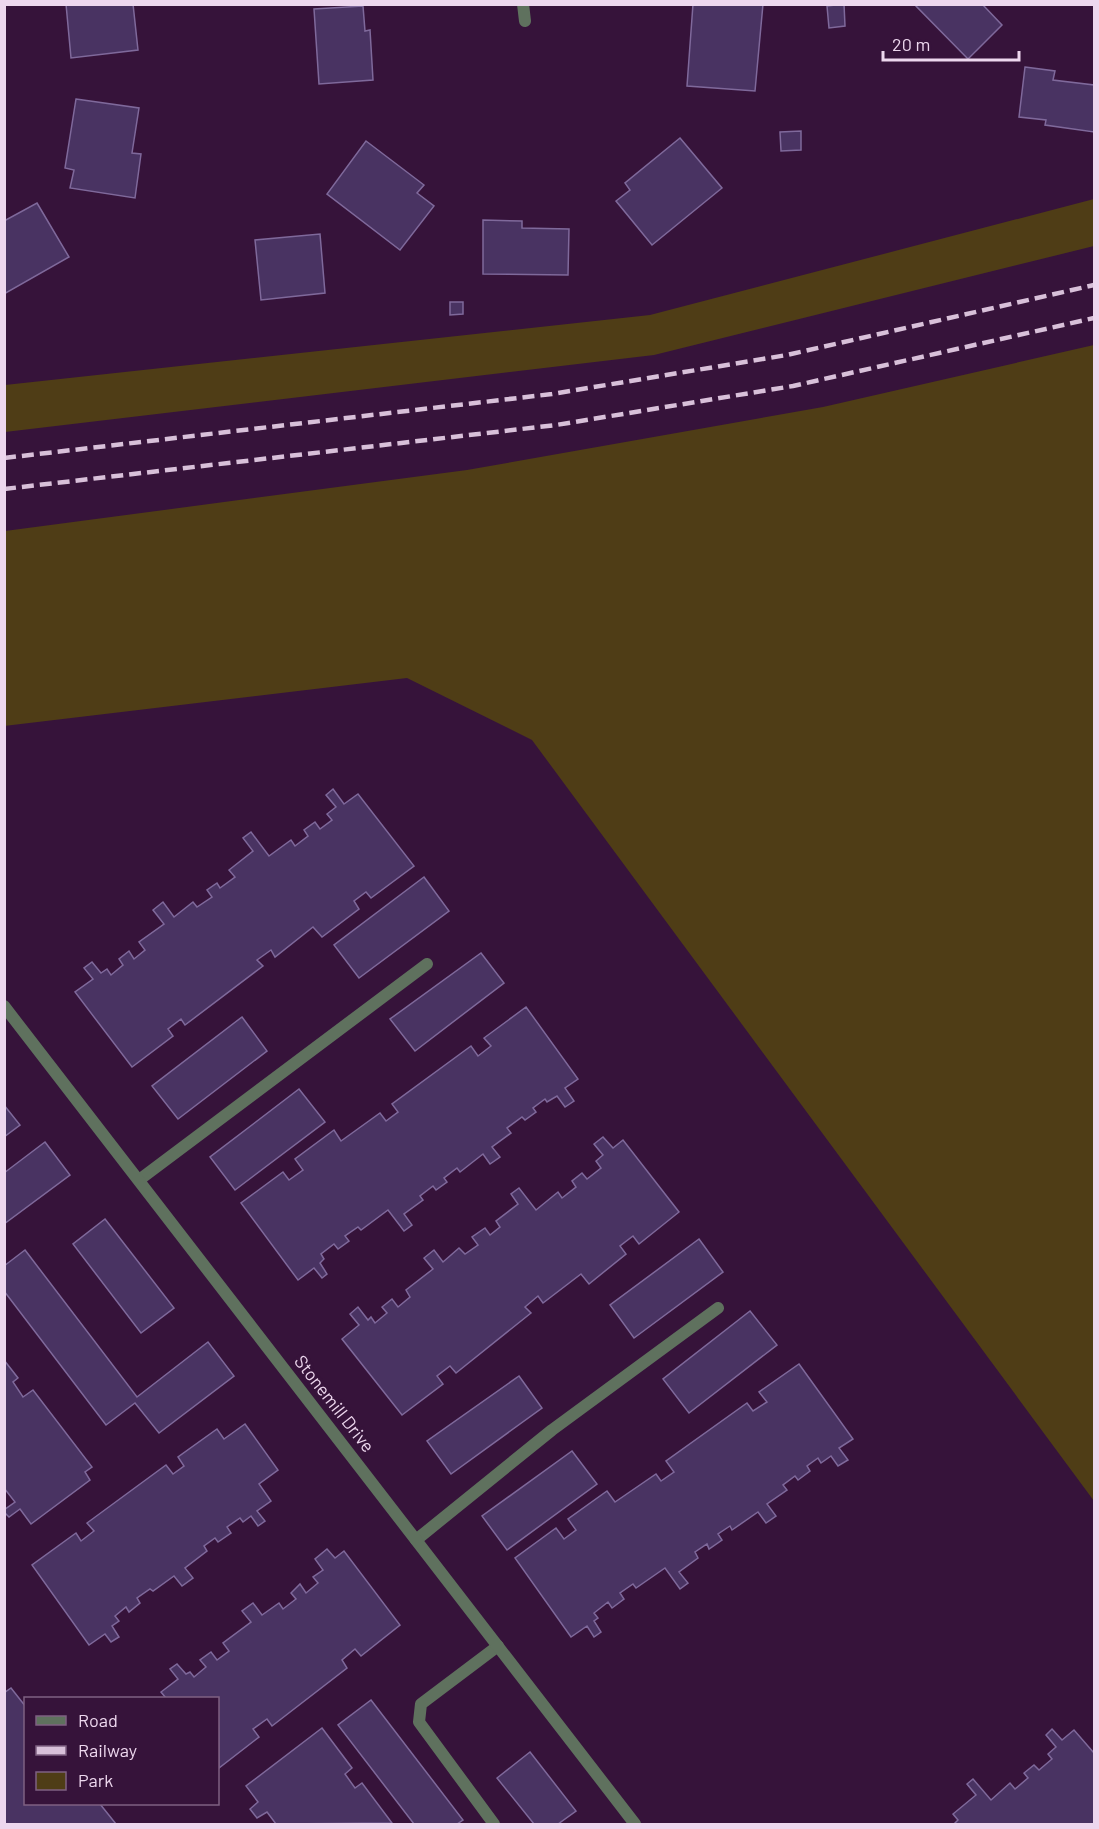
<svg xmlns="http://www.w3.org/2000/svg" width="1099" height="1829" viewBox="0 0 1099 1829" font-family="Barlow,sans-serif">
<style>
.green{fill:#4f3d16}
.building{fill:#493362;stroke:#7f699b;stroke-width:1.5}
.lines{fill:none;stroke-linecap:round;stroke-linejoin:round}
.lane{stroke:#5f715e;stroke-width:12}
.street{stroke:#5f715e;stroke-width:12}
.rail{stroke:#d8c0d9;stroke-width:4.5;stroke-dasharray:12 6;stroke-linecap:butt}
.labels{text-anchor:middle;stroke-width:6;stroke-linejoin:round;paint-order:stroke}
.street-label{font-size:18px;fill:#edd7ee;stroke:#36133a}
</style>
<rect width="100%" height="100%" fill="#36133a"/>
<g class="green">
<path d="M1094,199V246L654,355L5,432V385L650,315Z"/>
<path d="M1094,345V1501L532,740L407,678L4,726L5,531L467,470L823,407Z"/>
</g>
<g class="building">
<path d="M66,4H133L138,50L71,58Z"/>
<path d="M693,4H763L755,91L687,86Z"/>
<path d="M844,4L845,26L829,28L827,6Z"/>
<path d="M917,4H982L1002,25L968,59L916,6Z"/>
<path d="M363,6L365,31L370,30L373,80L319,84L314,9Z"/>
<path d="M1025,67L1055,71L1053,80L1094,85V132L1045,125L1046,120L1019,117Z"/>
<path d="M76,99L139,108L132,153L141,154L135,198L70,188L74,170L65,168Z"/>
<path d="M801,131V150L781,151L780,132Z"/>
<path d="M680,138L722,188L652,245L616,201L630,190L625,183Z"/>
<path d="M366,141L424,185L417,193L434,206L400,250L327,194Z"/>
<path d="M37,203L69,257L4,294V221Z"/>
<path d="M483,220L522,221V228L569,229L568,275L483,274Z"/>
<path d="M320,234L325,293L261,300L255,240Z"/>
<path d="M450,302H463V314L450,315Z"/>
<path d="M333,789L344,804L358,794L414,866L371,898L366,892L354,901L359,909L322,937L313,927L275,957L271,950L257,960L263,966L185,1025L181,1019L168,1029L173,1036L132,1067L75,992L93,979L84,968L92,962L101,973L107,969L111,975L123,965L119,959L129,951L134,959L145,950L139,942L164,924L153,910L163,902L174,917L193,902L197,907L212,897L207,890L217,883L220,888L235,877L229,870L253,851L243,838L251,832L269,856L291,840L295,846L308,836L304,830L315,822L320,829L332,820L327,814L336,807L326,795Z"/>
<path d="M424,877L449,911L359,978L334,945Z"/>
<path d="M481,953L504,983L415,1051L390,1019Z"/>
<path d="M526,1007L578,1079L565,1088L574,1101L565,1107L557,1096L547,1102L545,1099L533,1108L536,1112L525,1120L522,1117L507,1128L511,1133L492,1147L500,1157L490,1164L483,1154L460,1172L457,1168L444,1178L447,1182L436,1190L433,1186L420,1196L423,1200L404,1214L412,1225L404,1231L388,1210L361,1230L358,1227L345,1236L349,1241L338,1249L334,1244L321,1254L324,1259L320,1263L327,1274L322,1278L314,1268L298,1280L241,1203L283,1172L289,1180L303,1170L295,1159L334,1130L341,1141L380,1113L386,1121L398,1112L392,1104L471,1046L478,1056L491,1046L484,1038Z"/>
<path d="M242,1017L267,1051L178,1119L152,1086Z"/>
<path d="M299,1089L325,1122L235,1190L210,1157Z"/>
<path d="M4,1105L20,1125L4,1137Z"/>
<path d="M603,1137L613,1148L623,1140L679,1212L639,1244L633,1236L620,1246L626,1254L589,1284L581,1274L543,1303L538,1296L525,1307L531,1313L456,1373L450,1366L437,1376L443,1384L402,1415L342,1339L359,1325L350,1314L358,1307L368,1320L371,1317L375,1323L387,1313L382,1307L392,1299L398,1307L410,1297L406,1290L433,1269L424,1258L434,1250L443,1262L459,1248L465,1254L478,1245L472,1237L485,1228L490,1235L500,1227L496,1221L518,1204L511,1194L519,1188L536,1210L558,1192L562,1198L576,1187L572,1181L582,1173L587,1179L601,1168L596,1161L603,1155L594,1144Z"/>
<path d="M45,1142L70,1175L4,1224V1173Z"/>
<path d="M105,1219L174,1308L141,1333L73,1244Z"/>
<path d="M699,1239L723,1272L634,1338L610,1305Z"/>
<path d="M25,1250L137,1397L208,1342L234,1376L159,1433L135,1403L106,1425L4,1291V1266Z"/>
<path d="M750,1311L777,1345L689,1413L663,1379Z"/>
<path d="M4,1360L18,1378L13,1382L23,1397L33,1390L92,1467L85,1472L90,1480L31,1524L20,1509L9,1517L4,1512V1510L15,1502L4,1488Z"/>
<path d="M799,1364L853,1439L839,1448L848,1460L838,1466L831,1456L821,1463L818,1458L807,1466L810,1471L798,1480L795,1476L783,1485L787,1490L767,1504L776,1516L766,1523L758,1512L732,1530L730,1526L718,1534L722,1540L709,1549L707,1544L695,1552L698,1558L679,1572L688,1583L680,1589L665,1568L636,1588L633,1584L620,1593L624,1599L612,1608L608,1602L594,1613L598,1618L594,1621L601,1632L594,1637L587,1626L571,1637L515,1558L556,1528L564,1539L576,1530L568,1519L607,1491L615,1502L656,1474L661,1481L674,1472L666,1461L747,1403L753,1411L767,1402L759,1392Z"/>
<path d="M519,1376L542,1408L451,1474L427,1441Z"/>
<path d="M245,1424L278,1470L259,1484L271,1501L257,1511L265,1521L258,1526L251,1516L243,1522L240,1518L227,1527L231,1533L218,1542L215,1538L204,1546L207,1551L185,1568L193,1578L182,1586L174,1576L153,1591L150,1589L137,1598L140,1603L129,1612L126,1607L115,1616L119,1621L112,1626L119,1637L111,1642L105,1634L89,1645L32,1565L76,1533L81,1541L94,1531L87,1523L166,1465L173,1474L184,1466L178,1457L217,1429L224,1439Z"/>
<path d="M572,1451L597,1484L507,1550L482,1516Z"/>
<path d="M327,1549L335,1558L344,1551L400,1625L361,1656L355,1649L342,1660L347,1668L272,1726L267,1719L253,1729L259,1737L219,1768L218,1698H166L161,1692L178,1679L170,1669L177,1664L186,1674L190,1672L194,1677L206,1667L200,1660L211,1652L217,1660L229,1651L223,1643L251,1622L242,1611L253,1603L262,1615L279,1603L283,1609L296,1599L291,1593L300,1584L306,1593L318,1583L313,1577L323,1570L315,1559Z"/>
<path d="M11,1688L26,1707V1804H100L116,1824H4V1693Z"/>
<path d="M371,1700L463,1820L457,1824H414L338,1725Z"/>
<path d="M322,1728L352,1768L345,1774L355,1788L362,1783L392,1823L276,1824L267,1812L257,1818L250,1809L258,1802L246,1786Z"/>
<path d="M1052,1729L1062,1740L1074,1730L1094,1753V1824H954L958,1820L953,1814L976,1795L967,1784L973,1779L991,1800L1010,1783L1015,1789L1028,1778L1024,1773L1034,1765L1039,1770L1052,1759L1048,1754L1056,1747L1046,1735Z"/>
<path d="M530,1752L576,1811L558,1824H534L497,1778Z"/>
</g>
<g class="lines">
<g class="lane">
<path d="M139,1180L427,964"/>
<path d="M416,1540L552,1430L718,1308"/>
<path d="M494,1824L419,1722L421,1704L498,1646"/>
</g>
<g class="street">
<path d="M523,4L525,21"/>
<path d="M4,1006L635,1824"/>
</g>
<g class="rail">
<path d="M4,458L552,394L787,355L1094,285"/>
<path d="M4,489L556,425L793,386L1094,318"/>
</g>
</g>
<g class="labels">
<g class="street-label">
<text transform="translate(334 1404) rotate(52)" y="6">Stonemill Drive</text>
</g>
</g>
<rect width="1099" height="1829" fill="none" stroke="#edd7ee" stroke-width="12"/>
<rect x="24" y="1697" width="195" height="108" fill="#36133a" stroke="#7f6182" stroke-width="1.5"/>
<rect x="36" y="1716" width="30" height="9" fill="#5f715e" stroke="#7f6182" stroke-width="1.5"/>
<text x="78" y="1727" font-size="18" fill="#edd7ee">Road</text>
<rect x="36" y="1746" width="30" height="9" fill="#d8c0d9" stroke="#7f6182" stroke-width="1.5"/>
<text x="78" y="1757" font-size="18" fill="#edd7ee">Railway</text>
<rect x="36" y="1772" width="30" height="18" fill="#4f3d16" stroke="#7f6182" stroke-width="1.5"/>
<text x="78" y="1787" font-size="18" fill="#edd7ee">Park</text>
<path d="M883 51v9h136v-9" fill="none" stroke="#edd7ee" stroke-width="3"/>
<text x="892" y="51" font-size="18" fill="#edd7ee" stroke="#36133a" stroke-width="4.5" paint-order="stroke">20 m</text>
</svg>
